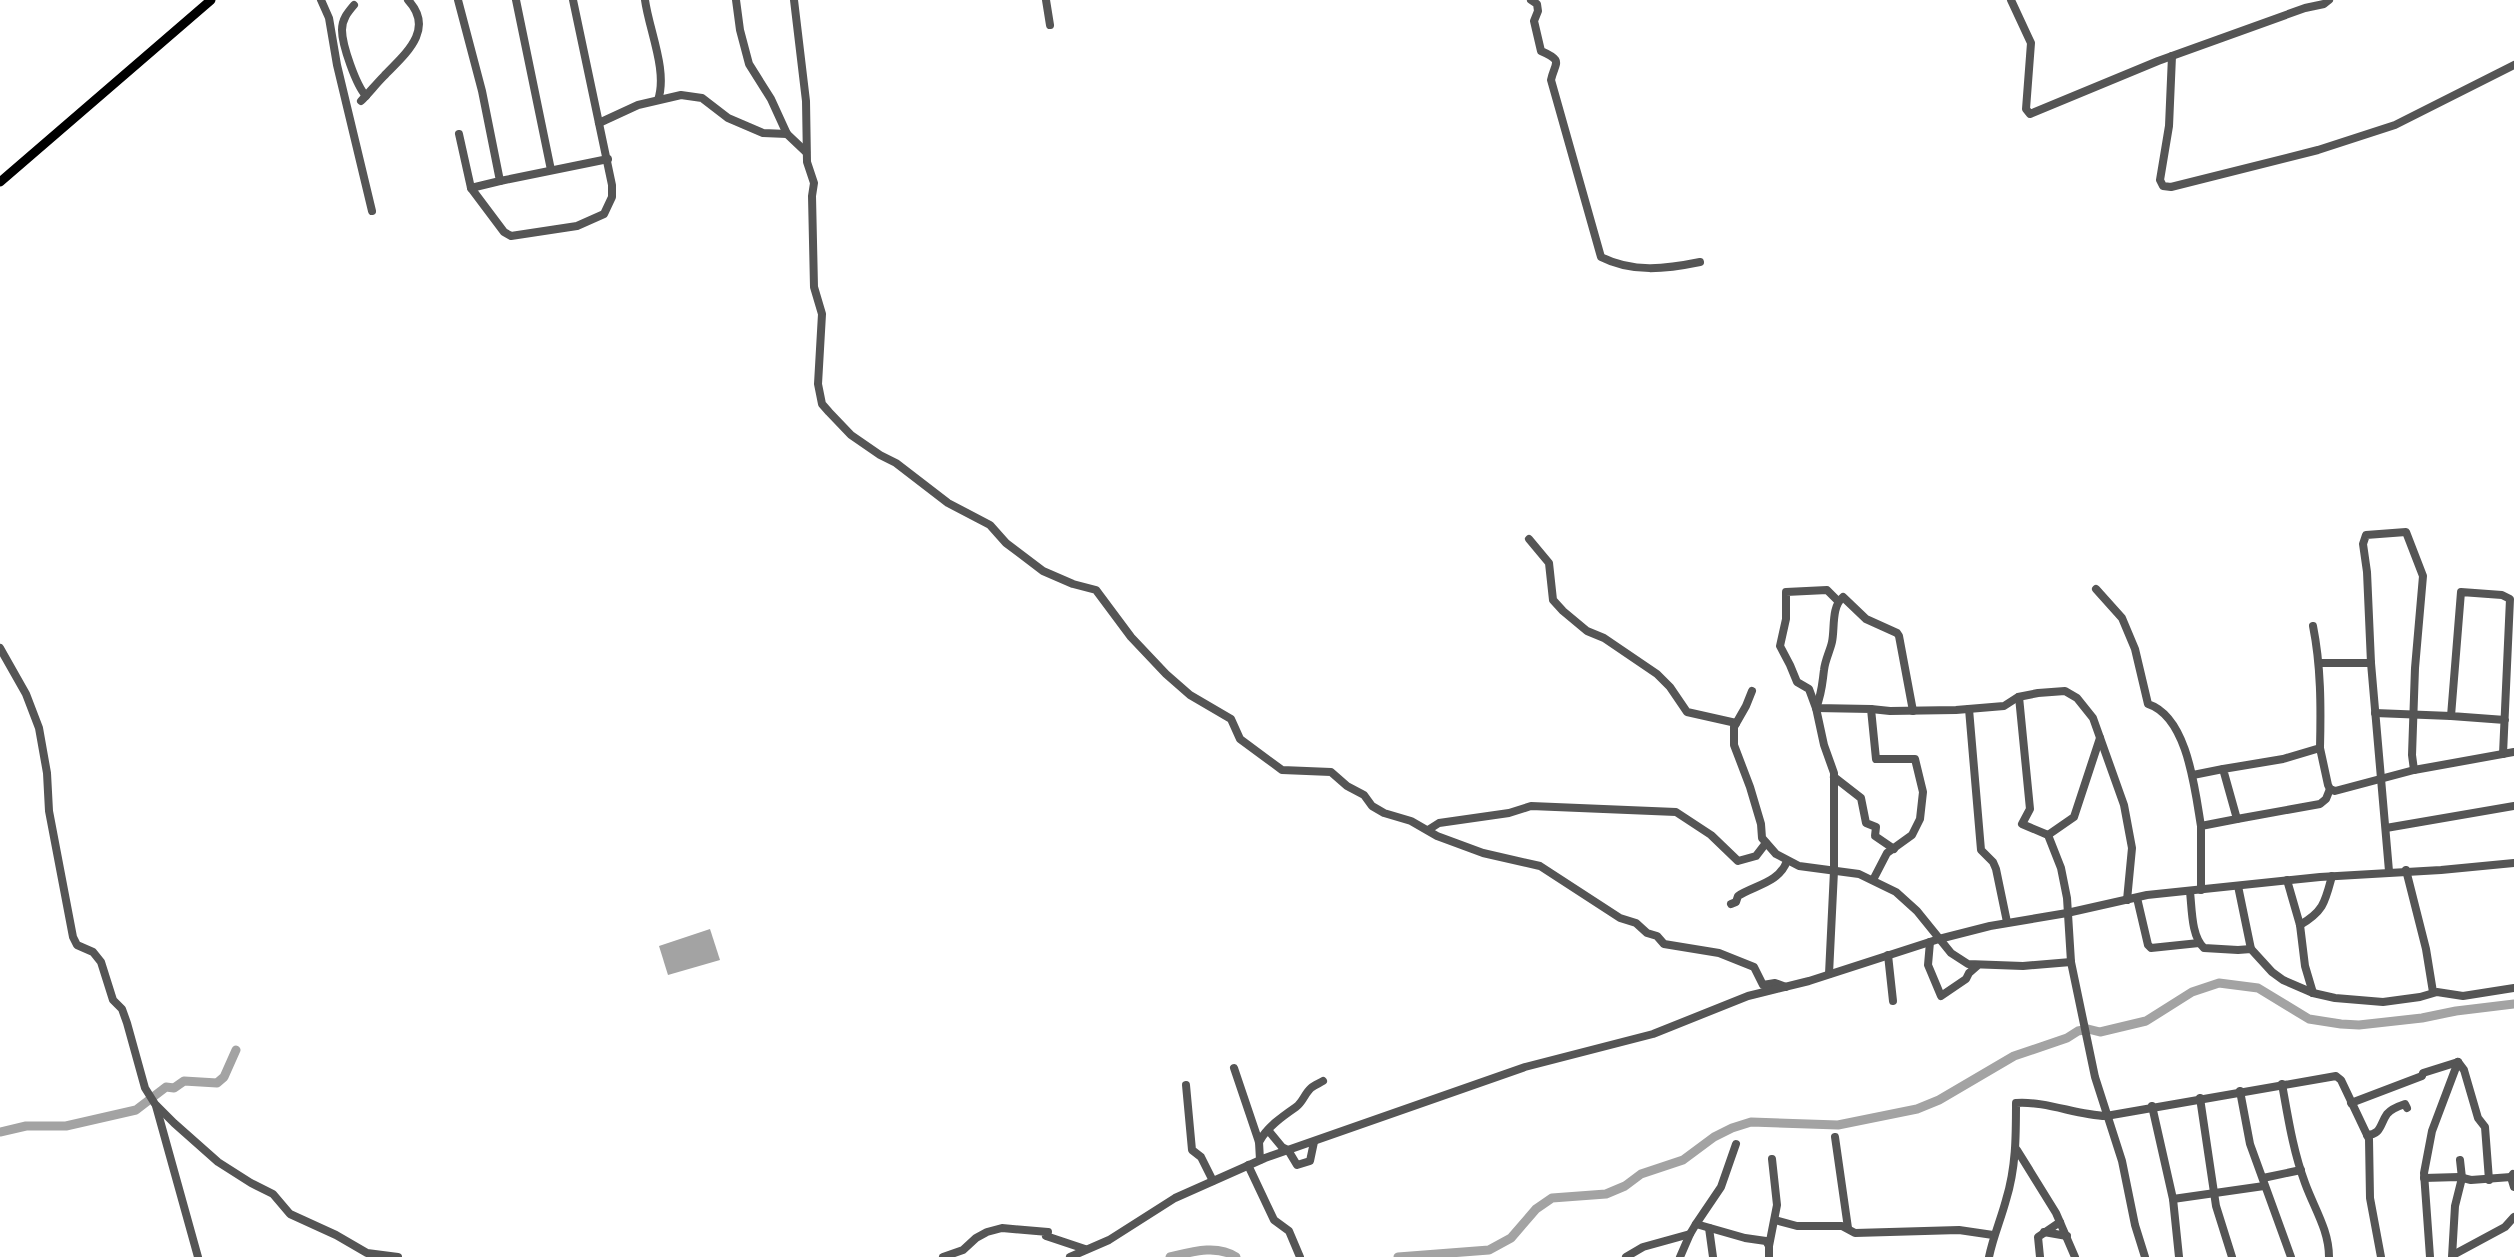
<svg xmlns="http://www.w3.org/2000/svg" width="2514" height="1257" viewBox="0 0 2514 1257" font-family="'Exo 2',sans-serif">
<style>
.water{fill:#a3a3a3}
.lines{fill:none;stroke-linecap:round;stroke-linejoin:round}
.river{stroke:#a3a3a3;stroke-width:9}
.minor{stroke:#555;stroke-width:8}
.major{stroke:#000;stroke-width:9}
</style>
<rect width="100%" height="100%" fill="#fff"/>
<path class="water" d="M710,929L720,960L668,975L659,946Z"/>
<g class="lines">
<g class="river">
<path d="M0,1132L26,1126H66L136,1110L166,1087L174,1088L184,1081L217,1083L224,1077L236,1050"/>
<path d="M1170,1257C1191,1252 1217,1244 1236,1257"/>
<path d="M1398,1257L1489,1250L1511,1238L1536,1209L1552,1198L1606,1194L1625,1186L1641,1174L1683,1160L1714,1137L1732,1128L1751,1122L1838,1125L1917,1109L1939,1100L2014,1056L2067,1038L2078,1031L2088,1029L2100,1032L2146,1021L2192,992L2219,983L2258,988L2309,1019L2341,1024L2359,1025L2422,1018L2456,1011L2514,1004"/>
</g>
<g class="minor">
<path d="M321,0L329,18L337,65L372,211"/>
<path d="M458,0L482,91L500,181L471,188"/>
<path d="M516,0L551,170"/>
<path d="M645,0C649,30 668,71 658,100"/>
<path d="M736,0L740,30L749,64L771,99L787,134L806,152"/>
<path d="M794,0L806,101L807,162L814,183L812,196L814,287L822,314L818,384L822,404L829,412L851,435L880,455L896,463L948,503L990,525L1006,543L1043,571L1073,584L1096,590L1131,637L1166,674L1190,695L1231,719L1240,739L1282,770L1331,772L1347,786L1364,795L1372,806L1384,813L1411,821L1437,836L1483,853L1540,866L1620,918L1636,923L1647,933L1657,936L1664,944L1719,953L1754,967L1763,985L1775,983L1786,987"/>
<path d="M1046,0L1050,25"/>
<path d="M1531,0L1537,4L1538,11L1534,21L1541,51C1564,61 1555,62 1551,80L1601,257C1632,273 1666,269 1700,262"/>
<path d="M2011,0L2031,43L2026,109L2030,114L2158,61L2305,8L2324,4L2329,0"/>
<path d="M354,5C348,12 342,19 342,30C342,45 356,85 366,96"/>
<path d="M2172,56L2169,126L2160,180L2163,186L2171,187L2318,150L2395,125L2514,65"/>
<path d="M361,101C369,93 376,84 384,76C404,55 436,30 408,0"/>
<path d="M599,123L638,105L681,95L702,98L728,118L763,133L787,134"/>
<path d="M459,134L471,188L504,232L511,236L577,226L604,214L612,197V185L573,0"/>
<path d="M500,181L608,159"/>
<path d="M1529,539L1549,563L1553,600L1563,611L1587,631L1604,638L1657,674L1670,687L1687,712L1736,723"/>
<path d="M2096,589L2122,618L2135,649L2148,704C2188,717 2195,791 2201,826"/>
<path d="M0,648L26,694L39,728L47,773L49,811L73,937L77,945L93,952L101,962L113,1000L122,1009L127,1023L145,1088L155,1104L174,1123L218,1162L251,1183L273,1194L290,1214L336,1235L367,1253L398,1257"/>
<path d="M2319,663H2371"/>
<path d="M1752,691L1746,706L1734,727V745L1750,787L1761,824L1762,838L1776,854L1799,866L1859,874L1896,892L1917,911L1951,953L1968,964L2023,966L2071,962"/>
<path d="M2019,697L2030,809L2022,824L2048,835L2061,868L2067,898L2071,962L2095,1077L2122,1161L2135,1225L2145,1257"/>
<path d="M1871,709L1890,711L1956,710L2004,706L2018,697L2038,693L2065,691L2077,698L2093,718L2124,805L2132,848L2127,900"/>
<path d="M1969,709L1981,850L1993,862L1996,869L2007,922"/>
<path d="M2375,713L2451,716"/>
<path d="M2320,748L2328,785L2330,789L2335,791L2414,770L2514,752"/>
<path d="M2503,754L2510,599L2502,595L2461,592L2451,716L2505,720"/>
<path d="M2193,775L2223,769"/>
<path d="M1834,777L1861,798L1866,823L1876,827L1875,836L1894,849"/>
<path d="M2237,819L2320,804L2326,799L2330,789"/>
<path d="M2386,828L2514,806"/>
<path d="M1428,830L1439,823L1509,813L1531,806L1676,812L1711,835L1738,861L1756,856L1766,843"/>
<path d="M2048,835L2074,817L2100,738"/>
<path d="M2406,870L2426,949L2433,992"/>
<path d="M2389,871L2371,663L2367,572L2363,544L2366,535L2406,532L2423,576L2415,668L2412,755L2414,770"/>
<path d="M1873,880L1887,853L1912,835L1920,819L1923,792L1915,759H1876L1871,709L1816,708C1822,693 1822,685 1824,670C1825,660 1830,651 1832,642C1835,628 1831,607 1843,597L1866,619L1897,633L1899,636L1913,711"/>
<path d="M2287,880L2300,925L2305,966L2313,993"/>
<path d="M2238,886L2251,949"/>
<path d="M2201,890V826L2237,819L2223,769L2283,759L2320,748C2321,706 2321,666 2313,626"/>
<path d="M2190,892C2192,908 2191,936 2204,948L2238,950L2251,949L2272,972L2283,980L2313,993L2335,998L2383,1002L2420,997L2437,992L2463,996L2514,988"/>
<path d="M2137,898L2148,945L2151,948L2199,943"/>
<path d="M1731,904L1736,902L1738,896C1755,885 1779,883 1787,861"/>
<path d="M2300,925C2324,911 2325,902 2332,876"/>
<path d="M1930,942L1928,965L1941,996L1966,979L1969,973L1977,966"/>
<path d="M1888,955L1893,1001"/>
<path d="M1829,974L1834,871V773L1824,745L1816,708L1809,689L1797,682L1790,665L1780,646L1786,619V592L1827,590L1838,601"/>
<path d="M2458,1062L2464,1070L2478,1118L2485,1127L2489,1180"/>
<path d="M1234,1068L1259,1142L1260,1160"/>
<path d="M2282,1084C2288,1117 2293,1151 2305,1183C2314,1208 2329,1230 2329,1257"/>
<path d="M1186,1085L1192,1150L1201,1157L1213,1181"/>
<path d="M2240,1091L2250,1144L2291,1257"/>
<path d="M2200,1098L2216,1206L2232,1257"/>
<path d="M2351,1103L2422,1076L2423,1073L2458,1062"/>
<path d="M156,1106L198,1257"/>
<path d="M2152,1106L2173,1199L2179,1257"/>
<path d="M1268,1130L1282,1147L1288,1150L1297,1165L1310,1161L1314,1142"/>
<path d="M2367,1135C2381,1135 2380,1124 2387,1114C2391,1109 2399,1106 2405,1104L2407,1108"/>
<path d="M1835,1137L1848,1228"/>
<path d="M1259,1142C1267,1127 1283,1116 1296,1107C1303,1102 1305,1093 1311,1088C1314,1085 1320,1083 1323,1081"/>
<path d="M2017,1150L2056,1213L2075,1257"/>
<path d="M1248,1165L1274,1220L1289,1231L1300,1257"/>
<path d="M2513,1174L2511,1177L2514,1187"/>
<path d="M2263,1178L2301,1170"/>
<path d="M2424,1178L2459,1177L2471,1180L2511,1177"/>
<path d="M2173,1199L2264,1186"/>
<path d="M1775,1220L1797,1226H1842L1855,1233L1959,1230L1993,1235"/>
<path d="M1696,1224L1721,1187L1736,1144"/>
<path d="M1709,1228L1713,1257"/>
<path d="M2044,1232L2067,1236"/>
<path d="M1769,1246L1777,1205L1772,1159"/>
<path d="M2453,1255L2505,1227L2514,1217"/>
<path d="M943,1257L963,1250L976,1238L987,1232L1002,1228L1048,1232L1046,1236L1085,1249"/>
<path d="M1070,1257L1109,1240L1175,1198L1265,1158L1525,1067L1653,1034L1748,996L1809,981L1939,939L1990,926L2067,913L2147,895L2320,877L2441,870L2514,863"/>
<path d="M1626,1257L1643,1247L1690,1234L1696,1224L1745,1238L1766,1241L1769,1246V1257"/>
<path d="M1680,1257L1690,1234"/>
<path d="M1989,1257C1993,1237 2001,1219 2006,1200C2016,1168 2016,1136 2016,1103C2047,1101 2076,1115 2106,1116L2336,1076L2341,1080L2369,1139L2370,1198L2381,1257"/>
<path d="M2040,1257L2038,1237L2060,1222"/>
<path d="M2430,1257L2424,1173L2432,1131L2458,1062"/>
<path d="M2452,1257L2455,1206L2462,1178L2460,1160"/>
</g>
<path class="major" d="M0,182L211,0"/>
</g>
</svg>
